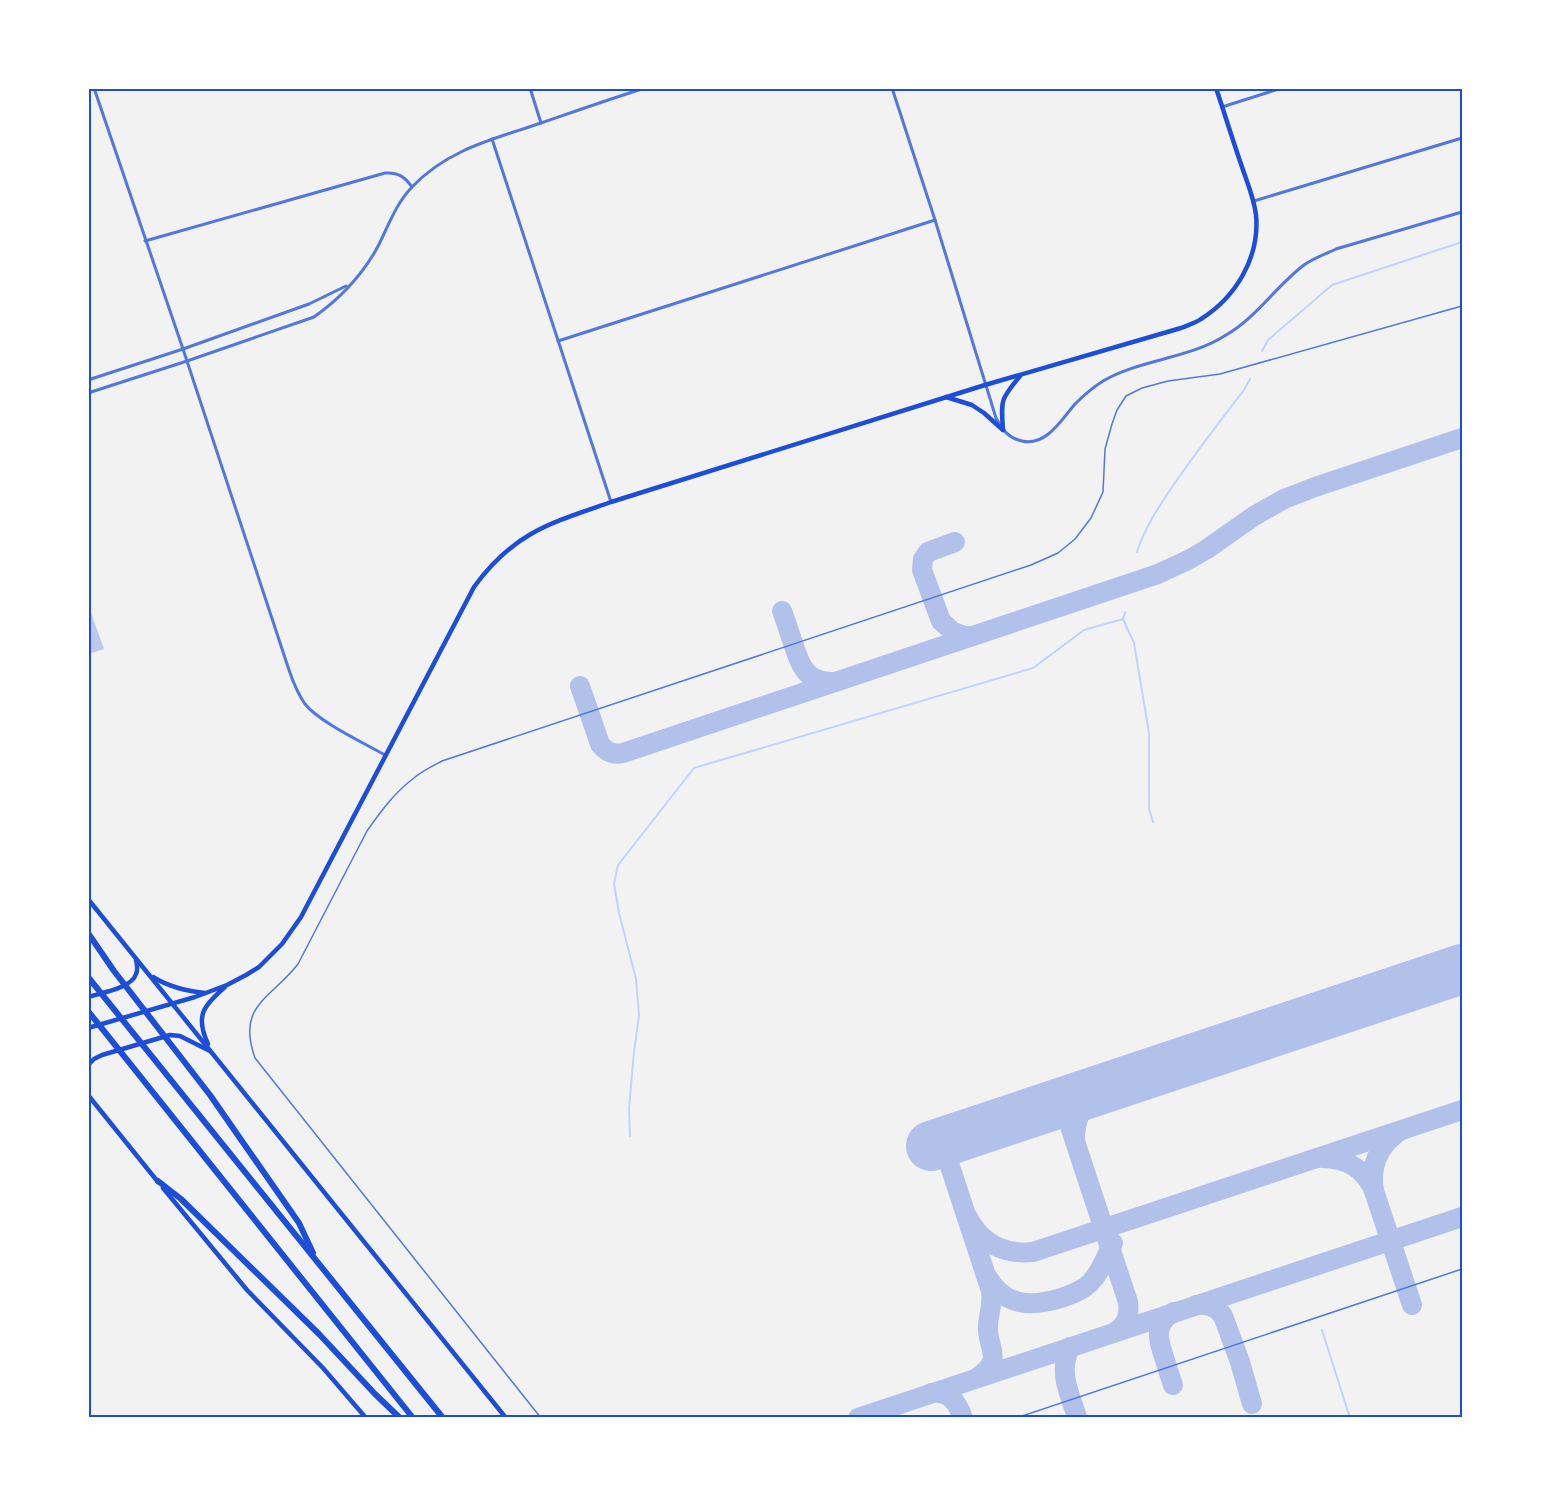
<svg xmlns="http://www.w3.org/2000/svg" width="1551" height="1506" viewBox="0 0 1551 1506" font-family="'Exo 2',sans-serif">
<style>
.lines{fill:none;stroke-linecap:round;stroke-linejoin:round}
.stream{stroke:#bfd3fe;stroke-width:2}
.taxiway{stroke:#b2c1ea;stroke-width:20}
.runway{stroke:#b2c1ea;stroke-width:50}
.building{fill:#bdc9ec}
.service{stroke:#5277de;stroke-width:1.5}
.minor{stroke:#5277de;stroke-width:3}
.secondary{stroke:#1d4ed8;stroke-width:4.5}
.motorway{stroke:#1d4ed8;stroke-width:6}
.neatline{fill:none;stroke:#1d4ed8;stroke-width:2}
</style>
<rect width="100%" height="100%" fill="#f2f2f2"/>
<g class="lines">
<g class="stream">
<path d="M1262,351L1268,340L1332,285L1462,242"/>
<path d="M1137,552C1144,529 1158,508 1172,487C1195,454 1219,422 1244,390L1250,379"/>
<path d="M1125,612L1123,619L1134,643L1149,733V809L1153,822"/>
<path d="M630,1136L629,1108L634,1052L639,1015L636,979L619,913L614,884L618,865L694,768L1033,668L1084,630L1123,619"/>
<path d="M1322,1330L1350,1418"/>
</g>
<g class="taxiway">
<path d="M955,542L928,552L923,559L922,570L941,621L953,632L965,636H973"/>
<path d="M782,611C786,621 789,632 793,643C800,665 806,683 834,682"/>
<path d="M580,686L600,744C606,752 614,755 623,753L1158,574L1190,559L1207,549L1254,516L1284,499L1315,487L1462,438"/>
<path d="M1427,981L1445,978L1462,983"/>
<path d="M1062,1102L1128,1302C1130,1316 1126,1326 1113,1333"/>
<path d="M1075,1138C1075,1121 1082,1104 1096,1094C1102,1090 1109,1088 1115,1085"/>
<path d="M942,1142L991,1291C993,1303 989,1313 988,1325C986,1349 1006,1358 977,1378"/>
<path d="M1322,1158C1346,1158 1365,1169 1374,1191L1412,1305"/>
<path d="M1374,1191C1370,1168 1377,1148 1397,1133"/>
<path d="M967,1216C980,1242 1003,1255 1033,1252L1462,1110"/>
<path d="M988,1278C1006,1307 1032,1307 1061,1298C1072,1294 1082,1291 1090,1283C1101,1272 1106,1256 1113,1243"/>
<path d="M1196,1305C1207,1304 1216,1306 1223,1316L1240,1362L1252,1404"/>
<path d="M1070,1347C1058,1372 1069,1392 1077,1417"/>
<path d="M1173,1385C1170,1376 1167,1367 1164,1357C1158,1338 1153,1324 1174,1312"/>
<path d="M931,1393C949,1391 957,1401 963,1418"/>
<path d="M858,1418L1462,1217"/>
</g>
<path class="runway" d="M931,1146L1462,969"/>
</g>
<path class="building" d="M88,604L104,649L88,654Z"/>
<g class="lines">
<g class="service">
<path d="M541,1418L255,1058C236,1005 271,999 298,964L367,831C381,811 395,792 414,778C422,771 433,766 442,761L1031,565L1058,553L1075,539L1091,518L1103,492L1105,449L1112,424L1117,410L1126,396L1142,388L1168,381L1220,374L1462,306"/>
<path d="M1016,1418L1462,1269"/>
</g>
<g class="minor">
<path d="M94,88L183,349L289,670C293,682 298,694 305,704C319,722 364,743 385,755"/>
<path d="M530,88L541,123"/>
<path d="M892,88L935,220L996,418C1003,430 1008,438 1022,441C1046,447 1062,419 1075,404C1083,396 1092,388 1103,381C1141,359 1189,359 1226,335C1257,317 1276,286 1304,265C1314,258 1325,254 1336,249L1462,212"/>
<path d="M1222,107L1282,88"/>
<path d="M492,139L611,502"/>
<path d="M1254,201L1462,138"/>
<path d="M145,241L385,173C398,172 405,177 412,187"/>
<path d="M558,341L935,220"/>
<path d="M88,380L183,349L309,304L346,286"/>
<path d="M88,393L187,361L314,317C338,300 361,276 376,250C388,228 394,206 412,187C448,149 494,139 541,123C576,111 610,99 645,88"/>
</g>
<g class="secondary">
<path d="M946,397L972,405L984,413L1003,430"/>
<path d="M1003,430C1001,400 1000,400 1020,376"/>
<path d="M88,899L506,1418"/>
<path d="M153,977C169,987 186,991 205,993"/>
<path d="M88,997C101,993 132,988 136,974C138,970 137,964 136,960"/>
<path d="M88,1028L195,997L227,985L246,975L259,967L282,944L301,917L474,587C514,532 551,523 611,502L985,385L1181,328C1188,325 1195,323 1201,319C1236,297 1260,257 1256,215C1254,198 1247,182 1242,167C1233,141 1225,115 1216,88"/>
<path d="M208,1044C195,1016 203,1006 225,987"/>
<path d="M88,1065L94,1059L102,1055L170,1035L180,1036L210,1051"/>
<path d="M88,1095L158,1182"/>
<path d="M163,1188L247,1290L323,1368L366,1418"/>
</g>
<g class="motorway">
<path d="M88,933L114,971L210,1095L299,1223L313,1253"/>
<path d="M88,977L443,1418"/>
<path d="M88,1011L413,1418"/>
<path d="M158,1181L181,1199L319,1334L375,1394L400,1418"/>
</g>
</g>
<rect width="1551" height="1506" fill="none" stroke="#ffffff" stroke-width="180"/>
<rect x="90" y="90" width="1371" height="1326" class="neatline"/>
</svg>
